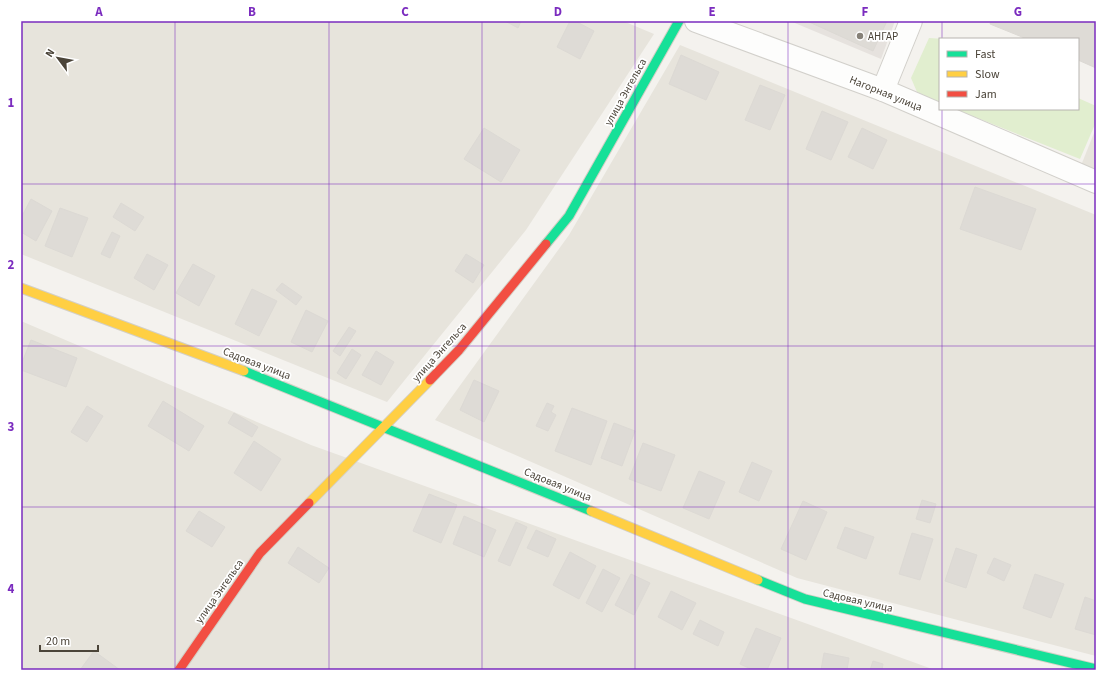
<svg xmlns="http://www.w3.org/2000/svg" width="1117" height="691" viewBox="0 0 1117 691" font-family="'Source Sans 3',sans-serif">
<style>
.residential{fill:#e7e4dc}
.industrial{fill:#e6e2de}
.green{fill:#e1eecf}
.building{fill:#dedbd6;stroke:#dcd9d4}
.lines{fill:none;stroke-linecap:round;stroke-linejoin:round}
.street-casing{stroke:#d2d0cb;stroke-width:24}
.fast-casing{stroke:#d3cfc5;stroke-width:11}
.slow-casing{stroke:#d3cfc5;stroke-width:11}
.jam-casing{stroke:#d3cfc5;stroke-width:11}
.street{stroke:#fdfdfc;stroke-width:22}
.fast{stroke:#16e098;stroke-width:9}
.slow{stroke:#ffcf43;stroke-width:9}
.jam{stroke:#f24e42;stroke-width:9}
.grid{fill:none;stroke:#7b2cbf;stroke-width:1;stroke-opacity:0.55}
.poi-dot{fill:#868178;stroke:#fff;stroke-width:1.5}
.labels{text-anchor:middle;stroke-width:3.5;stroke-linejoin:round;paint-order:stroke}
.poi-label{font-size:11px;fill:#4b4439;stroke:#fff;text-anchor:start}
.street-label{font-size:11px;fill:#4b4439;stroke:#fff}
.neatline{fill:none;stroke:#7b2cbf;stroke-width:1.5}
.grid-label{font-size:13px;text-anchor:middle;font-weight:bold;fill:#7b2cbf}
</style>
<rect width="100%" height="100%" fill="#f4f2ee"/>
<g class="residential">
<path d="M21,21H623L654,34L526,230L387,402L21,254Z"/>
<path d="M680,45L1096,215V656L797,578L435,420L569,235Z"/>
<path d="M1096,128V175L1080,168Z"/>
<path d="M21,321L311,445L935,670H21Z"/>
</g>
<path class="industrial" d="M790,21H895L881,59Z"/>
<g class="green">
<path d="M929,38L945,39H940V103L917,92L911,78Z"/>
<path d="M1078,98L1096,106V122L1080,159L955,109H1078Z"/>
</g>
<g class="building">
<path d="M505,21H521L518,28Z"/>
<path d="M570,21H575L594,31L580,59L557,47Z"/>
<path d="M807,21H887L873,51Z"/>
<path d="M991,21H1096V68L1078,60V39H1027L990,24Z"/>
<path d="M681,55L719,72L706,100L669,84Z"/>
<path d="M760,85L785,95L770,130L745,120Z"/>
<path d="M822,111L848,122L831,160L806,149Z"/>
<path d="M484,128L520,150L501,182L464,159Z"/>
<path d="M862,128L887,140L873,169L848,157Z"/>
<path d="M975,187L1036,209L1021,250L960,229Z"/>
<path d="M31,199L52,211L36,241L21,232V218Z"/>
<path d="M121,203L144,217L135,231L113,217Z"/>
<path d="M60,208L88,218L72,257L45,246Z"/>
<path d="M112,232L120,236L110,258L101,254Z"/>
<path d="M147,254L168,265L154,290L134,278Z"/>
<path d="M466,254L484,265L473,283L455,271Z"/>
<path d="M193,264L215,276L199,306L176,293Z"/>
<path d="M282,283L302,297L296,305L276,290Z"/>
<path d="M252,289L277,301L259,336L235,324Z"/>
<path d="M306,310L328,321L312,352L291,342Z"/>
<path d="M349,327L356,331L340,356L333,351Z"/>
<path d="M31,340L77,358L66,387L21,370V365Z"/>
<path d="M352,349L361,355L346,379L337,373Z"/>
<path d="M376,351L394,362L381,385L362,375Z"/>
<path d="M474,380L499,391L484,422L460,410Z"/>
<path d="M163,401L204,426L189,451L148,426Z"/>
<path d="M547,403L554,406L551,412L556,415L548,431L536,426Z"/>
<path d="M87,406L103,416L87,442L71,432Z"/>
<path d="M572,408L607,421L591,465L555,451Z"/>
<path d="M234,413L258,427L252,437L228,423Z"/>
<path d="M614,423L635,431L622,466L601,458Z"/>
<path d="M254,441L281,459L261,491L234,473Z"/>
<path d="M643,443L675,455L661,491L629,479Z"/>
<path d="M752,462L772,471L759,501L739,492Z"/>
<path d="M699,471L725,482L709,519L683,508Z"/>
<path d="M429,494L457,505L441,543L413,531Z"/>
<path d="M922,500L936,504L930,523L916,519Z"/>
<path d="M803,501L827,512L806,560L781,549Z"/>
<path d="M199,511L225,527L212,547L186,531Z"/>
<path d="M464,516L496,530L484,557L453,544Z"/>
<path d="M516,522L527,527L510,566L498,561Z"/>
<path d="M845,527L874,537L866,559L837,548Z"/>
<path d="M536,530L556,539L548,557L527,548Z"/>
<path d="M912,533L933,539L920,580L899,574Z"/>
<path d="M298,547L329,568L319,583L288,563Z"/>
<path d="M956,548L977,555L966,588L945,581Z"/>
<path d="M570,552L596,566L579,599L553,585Z"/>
<path d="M994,558L1011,565L1004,581L987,573Z"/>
<path d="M603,569L620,578L602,612L586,603Z"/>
<path d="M631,574L650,583L634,615L615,605Z"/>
<path d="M1035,574L1064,584L1051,618L1023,608Z"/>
<path d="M671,591L696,603L682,630L658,617Z"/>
<path d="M1085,597L1096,601V635L1075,629Z"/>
<path d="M700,620L724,632L718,646L693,634Z"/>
<path d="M756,628L781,638L767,670H753L740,664Z"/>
<path d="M94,651L120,670H80Z"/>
<path d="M824,653L849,658L847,670H821Z"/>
<path d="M873,661L883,664L882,670H870Z"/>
</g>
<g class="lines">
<g class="street-casing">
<g id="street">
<path d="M696,21L883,90L1096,182"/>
<path d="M883,90L911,21"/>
</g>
</g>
<g class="fast-casing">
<g id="fast">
<path d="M546,244L569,216L679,21"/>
<path d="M244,371L591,511"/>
<path d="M758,580L805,599L1096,669"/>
</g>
</g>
<g class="slow-casing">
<g id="slow">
<path d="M21,288L244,371"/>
<path d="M309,503L430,380"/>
<path d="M591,511L758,580"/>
</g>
</g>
<g class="jam-casing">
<g id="jam">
<path d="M430,380L459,350L546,244"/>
<path d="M179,670L260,553L309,503"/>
</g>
</g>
<use href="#street" class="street"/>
<use href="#fast" class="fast"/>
<use href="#slow" class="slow"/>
<use href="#jam" class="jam"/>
</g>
<path class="grid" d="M175,21V670M329,21V670M482,21V670M635,21V670M788,21V670M942,21V39M942,109V670M21,184H1096M21,346H1096M21,507H1096"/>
<circle class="poi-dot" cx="860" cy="36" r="4"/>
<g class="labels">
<g class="poi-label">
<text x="868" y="40">АНГАР</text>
</g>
<g class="street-label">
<text transform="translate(625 92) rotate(-61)" y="4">улица Энгельса</text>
<text transform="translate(886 93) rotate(22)" y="4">Нагорная улица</text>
<text transform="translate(439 352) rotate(-48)" y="4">улица Энгельса</text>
<text transform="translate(257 363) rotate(21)" y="4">Садовая улица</text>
<text transform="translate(558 484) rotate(22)" y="4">Садовая улица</text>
<text transform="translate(219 591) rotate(-55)" y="4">улица Энгельса</text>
<text transform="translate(858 600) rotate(13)" y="4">Садовая улица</text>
</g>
</g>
<rect width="1117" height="691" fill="none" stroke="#ffffff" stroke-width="44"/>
<rect x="939" y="38" width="140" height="72" fill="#ffffff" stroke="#b7b4b0"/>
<rect x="947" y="51" width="20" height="6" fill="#16e098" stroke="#b7b4b0"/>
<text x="975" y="58" font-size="12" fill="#4b4439">Fast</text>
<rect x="947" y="71" width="20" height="6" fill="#ffcf43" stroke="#b7b4b0"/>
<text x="975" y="78" font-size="12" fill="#4b4439">Slow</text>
<rect x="947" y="91" width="20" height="6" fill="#f24e42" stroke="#b7b4b0"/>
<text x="975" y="98" font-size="12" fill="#4b4439">Jam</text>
<g transform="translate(58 58) rotate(302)" stroke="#ffffff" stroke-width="3" paint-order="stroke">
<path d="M0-3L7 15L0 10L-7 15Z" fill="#4b4439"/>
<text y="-6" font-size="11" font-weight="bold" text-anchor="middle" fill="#4b4439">N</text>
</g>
<path d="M40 645v6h58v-6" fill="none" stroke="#4b4439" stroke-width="2"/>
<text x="46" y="645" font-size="12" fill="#4b4439" stroke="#ffffff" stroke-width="3" paint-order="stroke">20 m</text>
<rect x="22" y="22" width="1073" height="647" class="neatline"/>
<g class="grid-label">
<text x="99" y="16">A</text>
<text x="252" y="16">B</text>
<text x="405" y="16">C</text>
<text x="558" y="16">D</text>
<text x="712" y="16">E</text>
<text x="865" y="16">F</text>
<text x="1018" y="16">G</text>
<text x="11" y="107">1</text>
<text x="11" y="269">2</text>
<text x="11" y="431">3</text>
<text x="11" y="593">4</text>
</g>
</svg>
